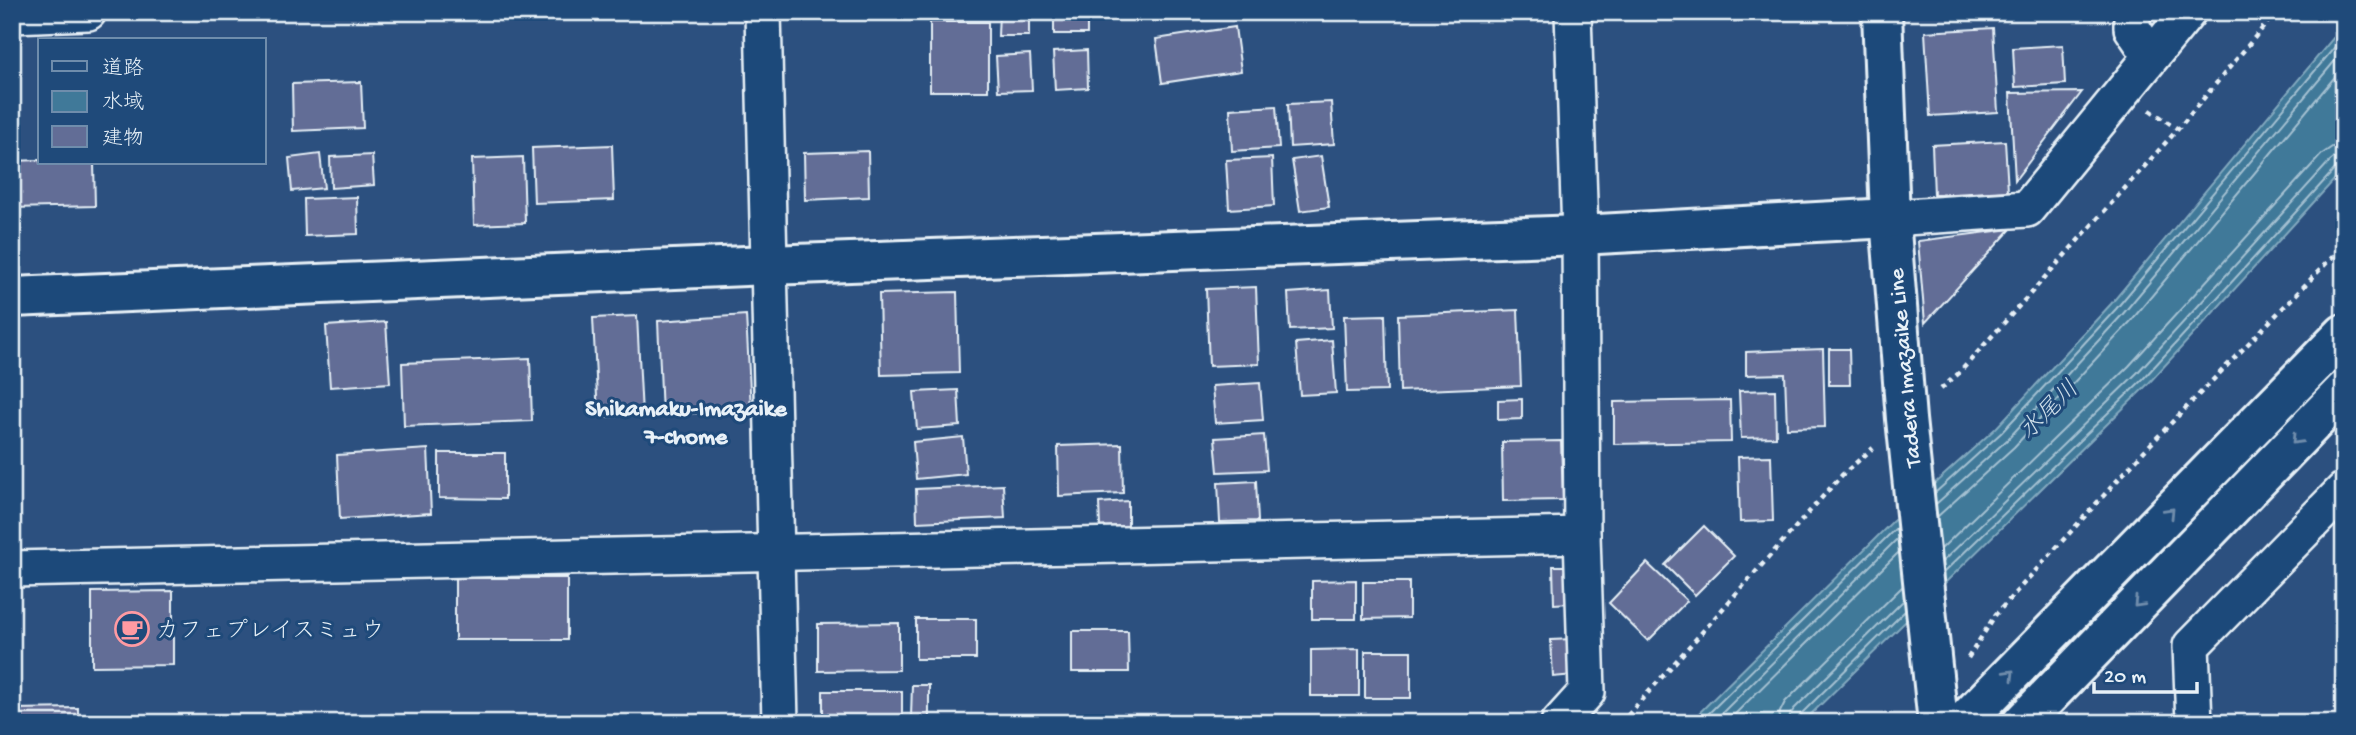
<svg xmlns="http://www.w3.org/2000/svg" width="2356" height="735" viewBox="0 0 2356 735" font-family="'Gochi Hand','Klee One',sans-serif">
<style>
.water{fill:#407999;stroke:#83a9bf;stroke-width:2}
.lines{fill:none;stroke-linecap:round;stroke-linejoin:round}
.shore{stroke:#a5c1d2;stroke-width:2}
.building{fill:#626d96;stroke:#e8f1f8;stroke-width:2}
.street-casing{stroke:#e8f1f8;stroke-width:40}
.secondary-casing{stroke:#e8f1f8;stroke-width:44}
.path{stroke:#e8f1f8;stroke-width:4.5;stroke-dasharray:5 5;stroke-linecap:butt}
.street{stroke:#1f4a7a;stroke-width:35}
.secondary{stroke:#1f4a7a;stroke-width:38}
.oneway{stroke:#6f8dac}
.labels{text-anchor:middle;stroke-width:6;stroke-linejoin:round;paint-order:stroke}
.street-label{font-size:23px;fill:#e8f1f8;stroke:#1f4a7a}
.poi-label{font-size:23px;fill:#e8f1f8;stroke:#1f4a7a;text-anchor:start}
.neighbourhood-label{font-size:24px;font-weight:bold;fill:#e8f1f8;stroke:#1f4a7a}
.water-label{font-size:24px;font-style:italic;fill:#cfdfea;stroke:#1f4a7a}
</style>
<rect width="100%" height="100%" fill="#2c507f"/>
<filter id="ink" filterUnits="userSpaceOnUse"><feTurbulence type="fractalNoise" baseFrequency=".0143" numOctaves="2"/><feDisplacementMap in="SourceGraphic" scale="14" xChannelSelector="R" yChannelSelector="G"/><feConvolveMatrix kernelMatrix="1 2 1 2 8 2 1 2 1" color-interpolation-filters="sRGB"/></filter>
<g filter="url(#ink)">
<path class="water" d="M2344,25V169L2148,384L1802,723H1689L1892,522L1996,428L2111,304Z"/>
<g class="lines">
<g class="shore">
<path d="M1935,493L2001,433L2116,309L2344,36"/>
<path d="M1936,504L2007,440L2122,315L2344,50"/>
<path d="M1937,517L2014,447L2130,322L2344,66"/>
<path d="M1941,549L2129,366L2322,154L2332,147L2344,146"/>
<path d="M1942,562L2137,373L2330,161L2335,157L2344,156"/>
<path d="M1943,573L2143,379L2336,168L2344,165"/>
<path d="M1699,723L1896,528"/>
<path d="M1712,723L1897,539"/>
<path d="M1726,723L1899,552"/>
<path d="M1778,723L1780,712L1785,702L1903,586"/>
<path d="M1789,723L1790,715L1794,709L1904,600"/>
<path d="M1798,723L1800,715L1905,611"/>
</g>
</g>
<g class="building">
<path d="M999,12H1029V36H998Z"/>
<rect x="1054" y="12" width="33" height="22"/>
<path d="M1733,12H1825V17L1733,21Z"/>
<rect x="930" y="22" width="58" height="69"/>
<path d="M1235,27L1241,71L1162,83L1156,39Z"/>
<path d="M1993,28L1998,112L1930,116L1925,32Z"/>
<path d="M2063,45L2065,84L2015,87L2013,48Z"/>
<path d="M1087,50L1088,88L1055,90L1053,52Z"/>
<path d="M1030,54L1032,90L998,91L996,56Z"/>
<path d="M361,82L363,128L293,131L292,84Z"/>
<path d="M2082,92L2015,180L2010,93Z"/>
<path d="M1331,102L1334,144L1290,147L1288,104Z"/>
<path d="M1276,106L1279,148L1232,151L1230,109Z"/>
<path d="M2005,141L2008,191L1934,195L1932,145Z"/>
<path d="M612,145L614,200L534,203L532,148Z"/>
<path d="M868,151L869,197L805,200L804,153Z"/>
<path d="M320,154L324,188L292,191L289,158Z"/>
<path d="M372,155L374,185L331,188L330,157Z"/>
<path d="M1321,156L1329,207L1300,211L1292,160Z"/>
<path d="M523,157L525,223L474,225L472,159Z"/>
<path d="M1272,158L1274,206L1229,209L1226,160Z"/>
<path d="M40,160V163H94L95,206L12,208V161Z"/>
<path d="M357,197L358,234L305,236L304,199Z"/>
<path d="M2011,229L1925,323L1918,241Z"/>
<path d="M1256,287L1259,364L1209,366L1206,289Z"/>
<path d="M1330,290L1332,328L1290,330L1288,293Z"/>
<path d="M957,292L959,373L881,375L879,294Z"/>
<path d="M1518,310L1521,386L1400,391L1398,315Z"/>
<path d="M746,315L751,410L662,415L658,321Z"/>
<path d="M1385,315L1387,391L1347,392L1344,316Z"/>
<path d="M637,316L642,415L598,417L593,318Z"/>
<path d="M386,322L390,383L330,387L326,326Z"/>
<path d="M1332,340L1336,393L1300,395L1296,343Z"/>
<path d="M1823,349L1825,427L1787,428L1785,374L1746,375V352Z"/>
<path d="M1829,349H1849L1850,385H1829Z"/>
<path d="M530,358L532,421L404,426L402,363Z"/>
<path d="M1260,383L1263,420L1215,423L1212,386Z"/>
<path d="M958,390L960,426L917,429L914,392Z"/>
<path d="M1775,390L1776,437L1741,438L1739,391Z"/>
<path d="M1522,399V419L1498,420V400Z"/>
<path d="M1730,400L1731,442L1614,444V402Z"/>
<path d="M1264,435L1267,470L1218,472L1215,438Z"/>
<path d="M963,437L966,474L916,479L913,442Z"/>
<path d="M1561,441L1563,500L1503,501L1502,442Z"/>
<path d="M1122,444L1123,493L1059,496L1058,446Z"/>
<path d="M428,449L431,513L340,519L337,455Z"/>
<path d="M439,453H505V499L439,498Z"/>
<path d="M1771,456L1773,521L1740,522L1738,457Z"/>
<path d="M1256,481L1258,521L1220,522L1218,483Z"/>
<path d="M1003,485L1005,518L917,522L916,489Z"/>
<path d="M1128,501V526L1100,527L1099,503Z"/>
<path d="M1704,526L1734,556L1695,595L1665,565Z"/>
<path d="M1647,563L1687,601L1648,641L1609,603Z"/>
<path d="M1553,566H1570V603L1554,604Z"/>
<rect x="455" y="578" width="112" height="62"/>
<path d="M1356,580V619H1312V581Z"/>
<path d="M1363,582H1409V618L1363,619Z"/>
<path d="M173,591V665L92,666V592Z"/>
<rect x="916" y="619" width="60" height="40"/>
<path d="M899,623V670L818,671V624Z"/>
<path d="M1072,631H1128L1129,672H1072Z"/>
<path d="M1572,639L1574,675L1553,677L1551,640Z"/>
<path d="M1359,649V696H1311V650Z"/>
<rect x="1365" y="651" width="46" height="47"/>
<path d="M912,685H929V717H911Z"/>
<rect x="823" y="691" width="79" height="32"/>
<path d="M78,708V723H12V709Z"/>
</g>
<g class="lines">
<g class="street-casing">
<g id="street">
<path d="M763,12L780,723"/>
<path d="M2132,12V28L2151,56"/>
<path d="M12,15L88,12"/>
<path d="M1890,218L2027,209L2188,12"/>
<path d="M12,569L1582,535"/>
<path d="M1559,723L1587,692L1582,535L1580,235L1573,12"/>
<path d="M2194,723L2191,646L2344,490"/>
</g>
</g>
<g class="secondary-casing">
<g id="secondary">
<path d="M1882,12L1890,218L1906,419L1938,723"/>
<path d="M12,297L769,265L1580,235L1890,218"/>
<path d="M1963,723L2344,334"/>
<path d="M2022,723L2344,391"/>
</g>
</g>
<g class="path">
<path d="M2150,110L2178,129"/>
<path d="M1941,389L1959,373L2178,129L2276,12"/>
<path d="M1968,658L1996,614L2144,451L2344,245"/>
<path d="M1621,723L1842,475L1873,448"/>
</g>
<use href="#street" class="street"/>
<use href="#secondary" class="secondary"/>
</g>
<defs><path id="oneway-chevron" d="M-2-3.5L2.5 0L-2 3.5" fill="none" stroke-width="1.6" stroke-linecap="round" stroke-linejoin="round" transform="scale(1.75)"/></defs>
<g class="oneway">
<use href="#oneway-chevron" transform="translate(2296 440) rotate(134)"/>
<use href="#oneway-chevron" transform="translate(2170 512) rotate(-46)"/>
<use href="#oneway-chevron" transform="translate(2138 603) rotate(134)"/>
<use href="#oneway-chevron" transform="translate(2010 674) rotate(-46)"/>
</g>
</g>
<defs>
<g id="cafe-ring" transform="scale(1.75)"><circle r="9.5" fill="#1f4a7a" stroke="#ff9aa2" stroke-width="1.5"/><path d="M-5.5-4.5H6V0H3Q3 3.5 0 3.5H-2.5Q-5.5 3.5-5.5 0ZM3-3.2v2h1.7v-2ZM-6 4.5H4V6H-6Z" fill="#ff9aa2"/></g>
</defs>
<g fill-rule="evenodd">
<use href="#cafe-ring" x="132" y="629"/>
</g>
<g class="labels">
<g class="street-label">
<text transform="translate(1903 368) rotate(-95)" y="8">Tadera Imazaike Line</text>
</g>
<g class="poi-label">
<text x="156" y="637">カフェプレイスミュウ</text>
</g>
<g class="neighbourhood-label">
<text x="686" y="415">Shikamaku-Imazaike<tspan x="686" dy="28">7-chome</tspan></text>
</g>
<g class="water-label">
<text transform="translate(2048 409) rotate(-45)" y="8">水尾川</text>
</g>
</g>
<rect width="2356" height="735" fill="none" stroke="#1f4a7a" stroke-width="42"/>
<rect x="21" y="21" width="2314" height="693" fill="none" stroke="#e8f1f8" stroke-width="2.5" filter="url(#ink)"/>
<rect x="38" y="38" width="228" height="126" fill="#1f4a7a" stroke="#6f8dac" stroke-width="2"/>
<rect x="52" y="61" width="35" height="10" fill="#1f4a7a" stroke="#6f8dac" stroke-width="2"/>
<text x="102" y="74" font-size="21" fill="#e8f1f8">道路</text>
<rect x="52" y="91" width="35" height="21" fill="#407999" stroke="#6f8dac" stroke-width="2"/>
<text x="102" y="108" font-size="21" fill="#e8f1f8">水域</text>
<rect x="52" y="126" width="35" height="21" fill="#626d96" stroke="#6f8dac" stroke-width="2"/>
<text x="102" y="144" font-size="21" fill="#e8f1f8">建物</text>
<path d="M2094 682v10h103v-10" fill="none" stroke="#e8f1f8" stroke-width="3.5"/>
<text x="2104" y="682" font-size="21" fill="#e8f1f8" stroke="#1f4a7a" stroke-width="5" paint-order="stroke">20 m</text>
</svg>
